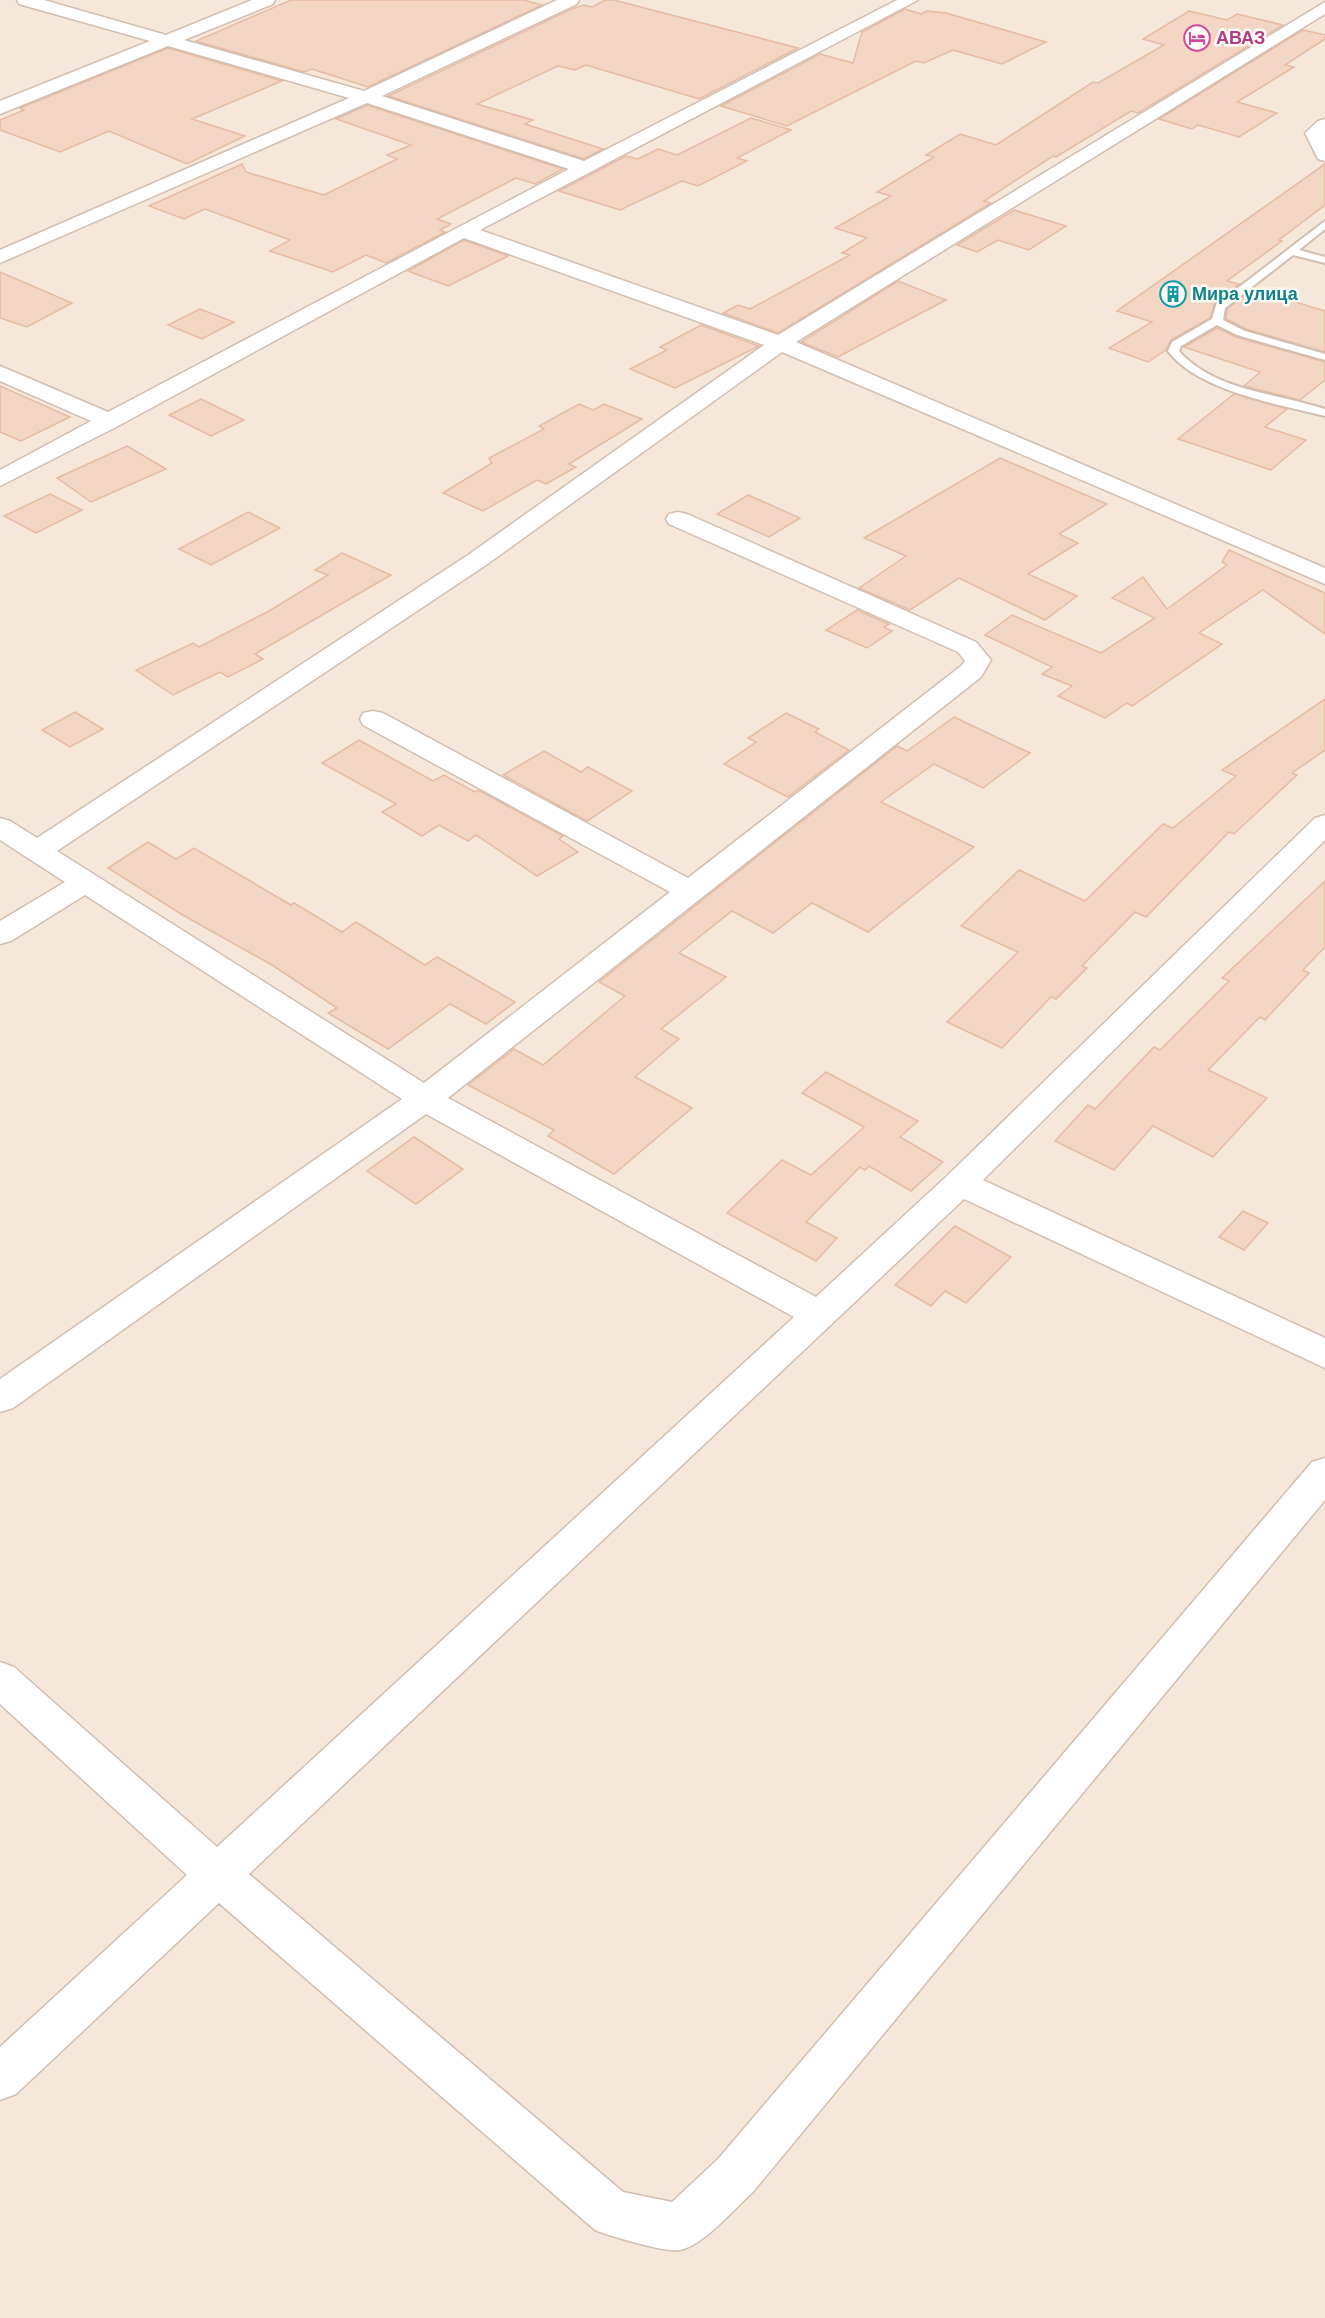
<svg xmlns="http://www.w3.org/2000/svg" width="1325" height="2318" viewBox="0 0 1325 2318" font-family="Arial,sans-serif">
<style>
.residential{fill:#f5e8da}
.building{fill:#f3d5c3;stroke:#e6bba3;stroke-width:1.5}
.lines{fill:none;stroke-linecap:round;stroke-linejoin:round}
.lane-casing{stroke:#d1beb0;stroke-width:4}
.street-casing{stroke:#d1beb0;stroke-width:3}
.lane{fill:#fff;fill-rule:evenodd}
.street{fill:#fff;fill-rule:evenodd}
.labels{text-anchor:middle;stroke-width:5;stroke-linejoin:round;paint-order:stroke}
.far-hotel-label{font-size:18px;font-weight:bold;fill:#b23c85;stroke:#fffaf3;text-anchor:start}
.far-culture-label{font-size:18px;font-weight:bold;fill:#0d838f;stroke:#fffaf3;text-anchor:start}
</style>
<rect width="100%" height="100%" fill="#fdf6ec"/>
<rect class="residential" x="0" y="0" width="1325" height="2318"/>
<g class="building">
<path d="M291,0H523L542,5L368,87L312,69L304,72L196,41Z"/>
<path d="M605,0H614L798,48L699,99L586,65L575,70L558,66L477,104L533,120L525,124L603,149L584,159L388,96L572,9L584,5L592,7Z"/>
<path d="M905,9L921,14L927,11L946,13L1046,42L1002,64L953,50L924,63L916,61L787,126L721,106L820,54L853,63L862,32Z"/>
<path d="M1189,11L1227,20L1237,14L1283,25L1138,113L1131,111L1056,157L1053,156L984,201L991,203L778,333L723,313L738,305L750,309L850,255L842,253L867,238L835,228L891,196L877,192L934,157L926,155L960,134L996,145L1093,82L1098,83L1164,45L1143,39Z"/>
<path d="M1303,30L1325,35V39L1285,65L1294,67L1237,102L1277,113L1239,137L1198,125L1192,129L1159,119Z"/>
<path d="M168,48L282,81L192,119L245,136L187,164L109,131L60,152L0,130V120L24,110L20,108Z"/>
<path d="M367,105L563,169L535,184L516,178L437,219L451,224L440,230L445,232L386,263L366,255L333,272L270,251L290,240L205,209L184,219L149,206L242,164L246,172L324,195L397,159L387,155L411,145L336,119Z"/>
<path d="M751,118L791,130L737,158L747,161L698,186L682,181L620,210L559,191L626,156L638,159L658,149L677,155Z"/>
<path d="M1325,164V205L1279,240L1282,241L1227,281L1239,284L1215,303L1210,318L1171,340L1166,350L1148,362L1109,348L1152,322L1117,311Z"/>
<path d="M1014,210L1066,226L1029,250L998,240L977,252L957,245Z"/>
<path d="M464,240L508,256L448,286L408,271Z"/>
<path d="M0,272L72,303L27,327L0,318Z"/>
<path d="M898,281L946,300L838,357L801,342Z"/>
<path d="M1253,289L1325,311V352L1246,329L1226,319L1227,309Z"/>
<path d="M200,309L234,322L202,339L168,325Z"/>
<path d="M701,325L759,346L675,388L630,369L667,350L660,347Z"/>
<path d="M1217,328L1236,337L1325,362V380L1300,400L1244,386L1260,372L1184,347Z"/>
<path d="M0,386L70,417L21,441L0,432Z"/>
<path d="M1234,394L1287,409L1265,427L1306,440L1271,470L1178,439Z"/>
<path d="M201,399L244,420L211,436L169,415Z"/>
<path d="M579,404L593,410L604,404L642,419L569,464L576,467L546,484L537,480L483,511L443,493L492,463L489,458L544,429L539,426Z"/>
<path d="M127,446L166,469L91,502L57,478Z"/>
<path d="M1000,458L1107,504L1059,534L1078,543L1028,574L1077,596L1045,620L959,578L910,610L859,588L906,556L864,538Z"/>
<path d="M50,494L82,510L36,533L4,516Z"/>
<path d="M748,495L800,518L769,537L717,514Z"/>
<path d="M248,512L280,528L211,565L179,549Z"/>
<path d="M1229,550L1325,593V634L1263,590L1199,633L1222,644L1132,706L1127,703L1105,718L1058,696L1072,686L1042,674L1052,667L985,635L1012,615L1101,653L1155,618L1112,598L1143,577L1167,609L1227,565L1222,562Z"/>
<path d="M342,553L391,575L255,654L263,659L228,677L220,672L173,695L136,670L193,643L199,647L269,611L328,575L315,570Z"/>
<path d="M857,610L889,624L884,627L892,631L867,648L826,630Z"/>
<path d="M1325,699V750L1292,773L1297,775L1234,834L1229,832L1146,917L1135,912L1082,966L1087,968L1056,999L1051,997L1002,1048L947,1022L1018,952L961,926L1019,870L1085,901L1163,824L1173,828L1236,776L1222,770Z"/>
<path d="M75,712L103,729L70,747L42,730Z"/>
<path d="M786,713L819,729L815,732L849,750L788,797L724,764L756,742L748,738Z"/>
<path d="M954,717L1030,753L983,788L934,764L881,802L974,847L868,932L812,903L773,933L732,911L679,953L726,977L661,1029L679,1039L635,1077L692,1108L614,1174L548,1136L554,1130L468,1085L514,1049L543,1065L625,996L599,982L897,746L907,751Z"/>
<path d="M359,740L433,781L444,775L475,792L478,790L563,836L559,839L578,852L537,876L476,835L468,841L439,825L422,836L382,812L396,804L322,763Z"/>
<path d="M544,751L581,772L588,767L632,791L587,821L503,775Z"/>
<path d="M148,842L176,859L194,848L291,905L294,903L342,932L356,922L425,965L437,957L515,1002L486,1024L450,1004L388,1049L328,1013L337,1008L272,965L181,914L108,868Z"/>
<path d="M1325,881V947L1303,970L1309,973L1265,1020L1260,1017L1208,1070L1267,1098L1213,1157L1153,1126L1114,1170L1055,1141L1088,1105L1095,1109L1154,1047L1160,1050L1229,981L1222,978Z"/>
<path d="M826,1072L918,1121L900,1137L943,1162L911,1191L869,1166L865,1170L860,1167L806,1222L837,1238L816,1261L727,1213L782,1160L811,1175L864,1127L802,1093Z"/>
<path d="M414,1137L463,1169L416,1204L367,1171Z"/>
<path d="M1243,1211L1268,1223L1244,1250L1219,1237Z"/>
<path d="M955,1226L1011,1257L966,1303L945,1291L931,1306L895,1285Z"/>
</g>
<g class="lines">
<g class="lane-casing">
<path id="lane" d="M1325,221V229L1299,250L1325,257V263L1293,255L1225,308L1223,320L1245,331L1325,354V360L1237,335L1217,325L1181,346L1179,351C1214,391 1277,393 1325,409V416C1278,404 1198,391 1168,351L1172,342L1212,319L1216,305Z"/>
</g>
<g class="street-casing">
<g id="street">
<path d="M17,0H44L166,35L252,0H275L273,4L184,40L364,91L557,0H579L577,4L382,96L584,161L897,0H918L480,230L778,335L1325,2V14L796,342L1325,568V584L782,352L486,565L57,851L424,1083L670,892L363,725L360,719L363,713L373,711L383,713L688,878L961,666L965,661L958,652L669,524L666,519L669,514L678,512L687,514L976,642L991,660L981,677L448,1098L816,1297L948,1175L1315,818L1325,815V840L983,1180L1325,1338V1368L964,1199L249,1874L623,2192L672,2202L718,2159L1312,1462L1325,1458V1500L752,2193C735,2208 703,2246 680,2250C666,2253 610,2236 595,2230L219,1903L16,2094L0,2100V2047L187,1875L0,1704V1662L14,1667L217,1847L794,1317L426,1114L13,1408L0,1412V1379L402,1099L85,895L11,941L0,944V921L65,882L0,840V818L10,821L37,838L468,555L764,345L464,238L118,426L0,486V470L91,421L0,381V366L108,412L569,169L367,103L0,263V250L349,98L168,46L0,114V101L150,41L19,4Z"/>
<path d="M1325,119V161L1318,159L1305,133L1318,121Z"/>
</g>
</g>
<use href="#lane" class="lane"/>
<use href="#street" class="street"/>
</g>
<defs>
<g id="hotel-ring" transform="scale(1.35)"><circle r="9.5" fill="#fffaf3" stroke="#d1479c" stroke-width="1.5"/><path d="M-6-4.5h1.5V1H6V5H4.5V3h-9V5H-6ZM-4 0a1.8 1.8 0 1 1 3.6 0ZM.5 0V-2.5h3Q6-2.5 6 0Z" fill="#d1479c"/></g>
<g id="building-ring" transform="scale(1.35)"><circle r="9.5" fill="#fffaf3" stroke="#0f9aa8" stroke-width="1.5"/><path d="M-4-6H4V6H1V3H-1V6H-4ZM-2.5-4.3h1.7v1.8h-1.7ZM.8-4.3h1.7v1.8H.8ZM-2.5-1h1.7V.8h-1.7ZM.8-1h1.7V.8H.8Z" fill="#0f9aa8"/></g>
</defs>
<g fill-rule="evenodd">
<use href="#hotel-ring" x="1197" y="38"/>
<use href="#building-ring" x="1173" y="294"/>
</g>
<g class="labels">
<g class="far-hotel-label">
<text x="1216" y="44">АВАЗ</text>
</g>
<g class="far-culture-label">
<text x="1192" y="300">Мира улица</text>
</g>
</g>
</svg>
